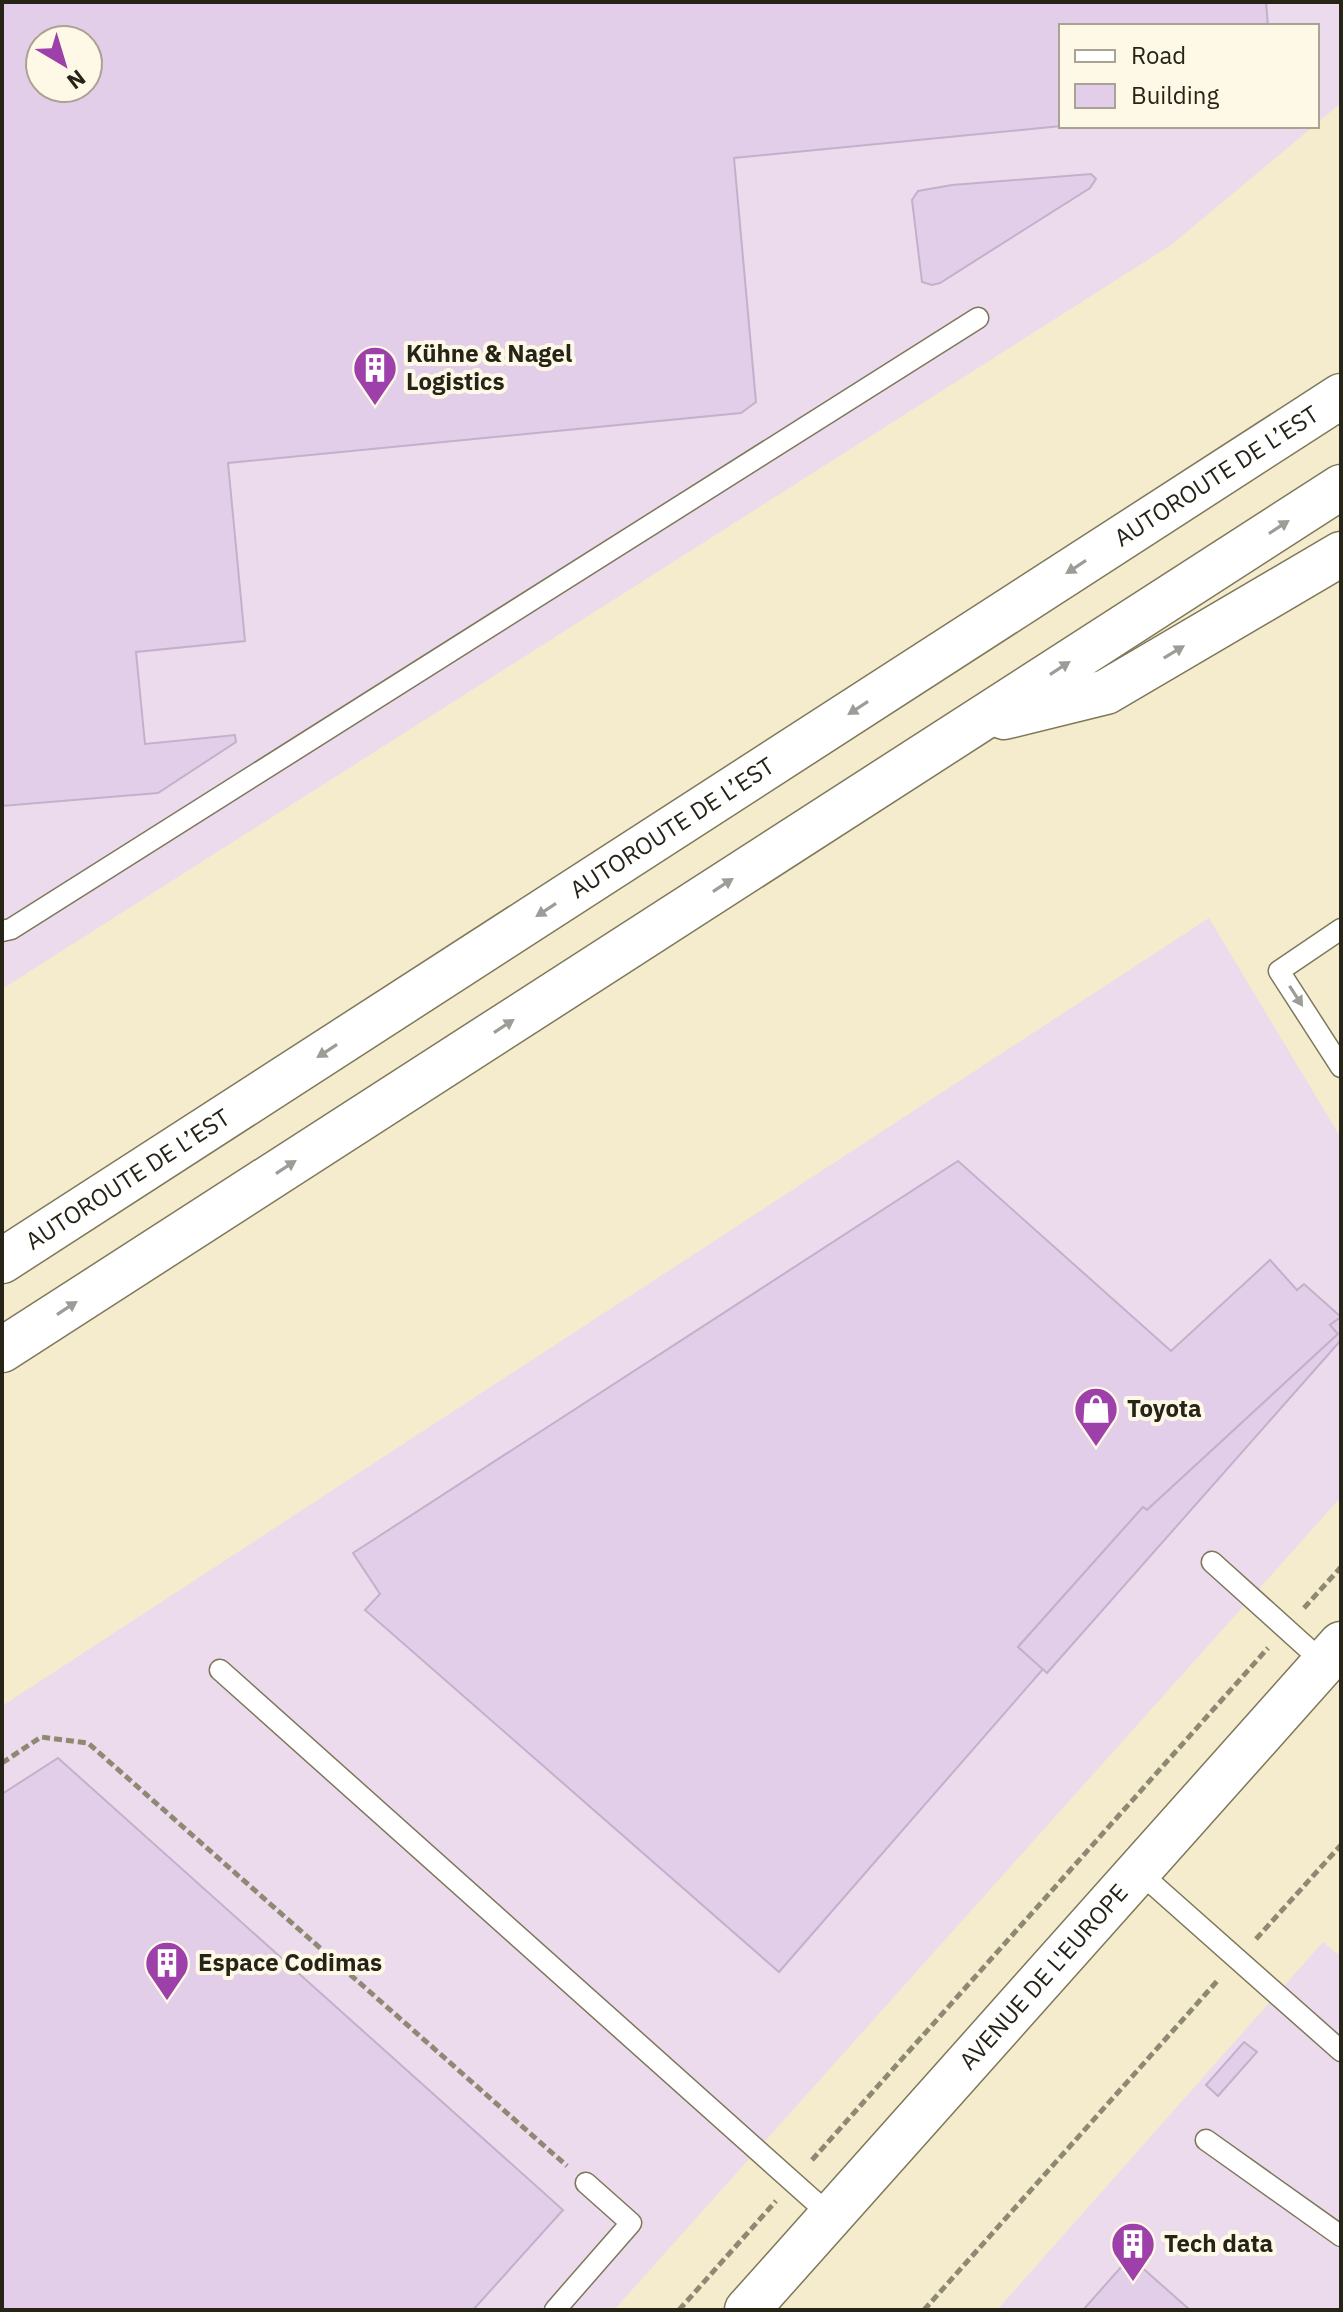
<svg xmlns="http://www.w3.org/2000/svg" width="1343" height="2312" viewBox="0 0 1343 2312" font-family="'IBM Plex Sans',sans-serif">
<style>
.industrial{fill:#ecdbed;fill-rule:evenodd}
.building{fill:#e2cee9;stroke:#c3b0cb;stroke-width:2;fill-rule:evenodd}
.lines{fill:none;stroke-linecap:round;stroke-linejoin:round}
.lane-casing{stroke:#7e775a;stroke-width:23}
.secondary-casing{stroke:#7e775a;stroke-width:47}
.highway-casing{stroke:#7e775a;stroke-width:47}
.path{stroke:#8f8973;stroke-width:5;stroke-dasharray:8 4;stroke-linecap:butt}
.lane{stroke:#fff;stroke-width:20}
.secondary{stroke:#fff;stroke-width:44}
.highway{stroke:#fff;stroke-width:44}
.oneway{fill:#9d9c97}
.labels{text-anchor:middle;stroke-width:8;stroke-linejoin:round;paint-order:stroke}
.poi-label{font-size:24px;font-weight:bold;fill:#262317;stroke:#fef9e6;text-anchor:start}
.street-label{font-size:24px;fill:#262317;stroke:#fef9e6}
</style>
<rect width="100%" height="100%" fill="#f4eccc"/>
<g class="industrial">
<path d="M2,2H1341V103L1317,123V26H1061V126H1314L1171,245L2,989ZM40,40H88V88H40Z"/>
<path d="M1209,918L1341,1138V1497L614,2310H2V1706Z"/>
<path d="M1323,1942L1341,1957V2310H997Z"/>
</g>
<g class="building">
<path d="M2,2H1266L1268,26H1061V126L734,158L756,402L741,413L228,463L245,641L136,652L145,744L235,735L236,742L158,793L2,806ZM40,40H88V88H40Z"/>
<path d="M1091,174L1096,179L1090,188L940,283L932,285L922,282L912,200L918,191L952,185Z"/>
<path d="M958,1161L1171,1351L1270,1260L1297,1290L1304,1284L1341,1317L1330,1325L1338,1334L1147,1510L1143,1507L1018,1647L1043,1669L779,1972L365,1610L380,1594L353,1553Z"/>
<path d="M1341,1317V1340L1047,1673L1018,1647L1143,1507L1147,1510L1338,1334L1330,1325Z"/>
<path d="M58,1758L563,2210L473,2310H2V1794Z"/>
<path d="M1244,2042L1257,2052L1218,2096L1206,2085Z"/>
<path d="M1130,2257L1190,2310H1083Z"/>
</g>
<g class="lines">
<g class="lane-casing">
<g id="lane">
<path d="M1341,929L1279,971L1341,1067"/>
<path d="M2,931L11,929L978,318"/>
<path d="M1212,1562L1324,1663"/>
<path d="M220,1670L831,2216"/>
<path d="M1138,1871L1341,2051"/>
<path d="M1206,2140L1341,2236"/>
<path d="M555,2310L631,2223L586,2183"/>
</g>
</g>
<g class="secondary-casing">
<g id="secondary">
<path id="s1" d="M747,2310L1341,1644"/>
</g>
</g>
<g class="highway-casing">
<g id="highway">
<path d="M1004,717L1106,692L1341,554"/>
<path id="s2" d="M2,1261L1341,396"/>
<path d="M2,1350L1341,487"/>
</g>
</g>
<g class="path">
<path d="M1304,1608L1341,1567"/>
<path d="M2,1763L41,1737L88,1743L567,2166"/>
<path d="M1256,1939L1341,1845"/>
<path d="M812,2160L1268,1648"/>
<path d="M679,2310L776,2201"/>
<path d="M924,2310L1219,1979"/>
</g>
<use href="#lane" class="lane"/>
<use href="#secondary" class="secondary"/>
<use href="#highway" class="highway"/>
</g>
<defs><path id="oneway-solid" d="M-6-.8H1V-3.2L6.5 0L1 3.2V.8H-6Z" transform="scale(2)"/></defs>
<g class="oneway">
<use href="#oneway-solid" transform="translate(1279 527) rotate(-33)"/>
<use href="#oneway-solid" transform="translate(1076 567) rotate(147)"/>
<use href="#oneway-solid" transform="translate(1174 652) rotate(-31)"/>
<use href="#oneway-solid" transform="translate(1060 668) rotate(-33)"/>
<use href="#oneway-solid" transform="translate(858 708) rotate(147)"/>
<use href="#oneway-solid" transform="translate(723 885) rotate(-33)"/>
<use href="#oneway-solid" transform="translate(546 910) rotate(147)"/>
<use href="#oneway-solid" transform="translate(1296 996) rotate(57)"/>
<use href="#oneway-solid" transform="translate(504 1026) rotate(-33)"/>
<use href="#oneway-solid" transform="translate(327 1051) rotate(147)"/>
<use href="#oneway-solid" transform="translate(286 1167) rotate(-33)"/>
<use href="#oneway-solid" transform="translate(67 1308) rotate(-33)"/>
</g>
<defs>
<g id="building-pin" transform="scale(2.3)"><path d="M0 17L-7.5 6A9.5 9.5 0 1 1 7.5 6Z" fill="#9e40a9" stroke="#fef9e6"/><path d="M-4-6H4V6H1V3H-1V6H-4ZM-2.5-4.3h1.7v1.8h-1.7ZM.8-4.3h1.7v1.8H.8ZM-2.5-1h1.7V.8h-1.7ZM.8-1h1.7V.8H.8Z" fill="#fff"/></g>
<g id="shop-pin" transform="scale(2.3)"><path d="M0 17L-7.5 6A9.5 9.5 0 1 1 7.5 6Z" fill="#9e40a9" stroke="#fef9e6"/><path d="M-5-2.5h2.3a2.7 3.5 0 0 1 5.4 0H5L5.5 6h-11ZM-1.5-2.5h3a1.5 2.3 0 0 0-3 0Z" fill="#fff"/></g>
</defs>
<g fill-rule="evenodd">
<use href="#building-pin" x="375" y="368"/>
<use href="#shop-pin" x="1096" y="1409"/>
<use href="#building-pin" x="167" y="1963"/>
<use href="#building-pin" x="1133" y="2244"/>
</g>
<g class="labels">
<g class="poi-label">
<text x="406" y="362">Kühne &amp; Nagel<tspan x="406" dy="28">Logistics</tspan></text>
<text x="1127" y="1417">Toyota</text>
<text x="198" y="1971">Espace Codimas</text>
<text x="1164" y="2252">Tech data</text>
</g>
<g class="street-label">
<text dy="8" stroke="none"><textPath href="#s2" startOffset="1446">AUTOROUTE DE L’EST</textPath></text>
<text dy="8" stroke="none"><textPath href="#s2" startOffset="798">AUTOROUTE DE L’EST</textPath></text>
<text dy="8" stroke="none"><textPath href="#s2" startOffset="150">AUTOROUTE DE L’EST</textPath></text>
<text dy="8" stroke="none"><textPath href="#s1" startOffset="446">AVENUE DE L'EUROPE</textPath></text>
</g>
</g>
<rect width="1343" height="2312" fill="none" stroke="#262317" stroke-width="8"/>
<rect x="1059" y="24" width="260" height="104" fill="#fef9e6" stroke="#a8a393" stroke-width="2"/>
<rect x="1075" y="50" width="40" height="12" fill="#ffffff" stroke="#a8a393" stroke-width="2"/>
<text x="1131" y="64" font-size="24" fill="#262317">Road</text>
<rect x="1075" y="84" width="40" height="24" fill="#e2cee9" stroke="#a8a393" stroke-width="2"/>
<text x="1131" y="104" font-size="24" fill="#262317">Building</text>
<g transform="translate(64 64) rotate(142)"><circle r="38" fill="#fef9e6" stroke="#a8a393" stroke-width="2"/>
<path d="M0-6L14 30L0 20L-14 30Z" fill="#9e40a9"/>
<text y="-12" font-size="22" font-weight="bold" text-anchor="middle" fill="#262317">N</text>
</g>
</svg>
